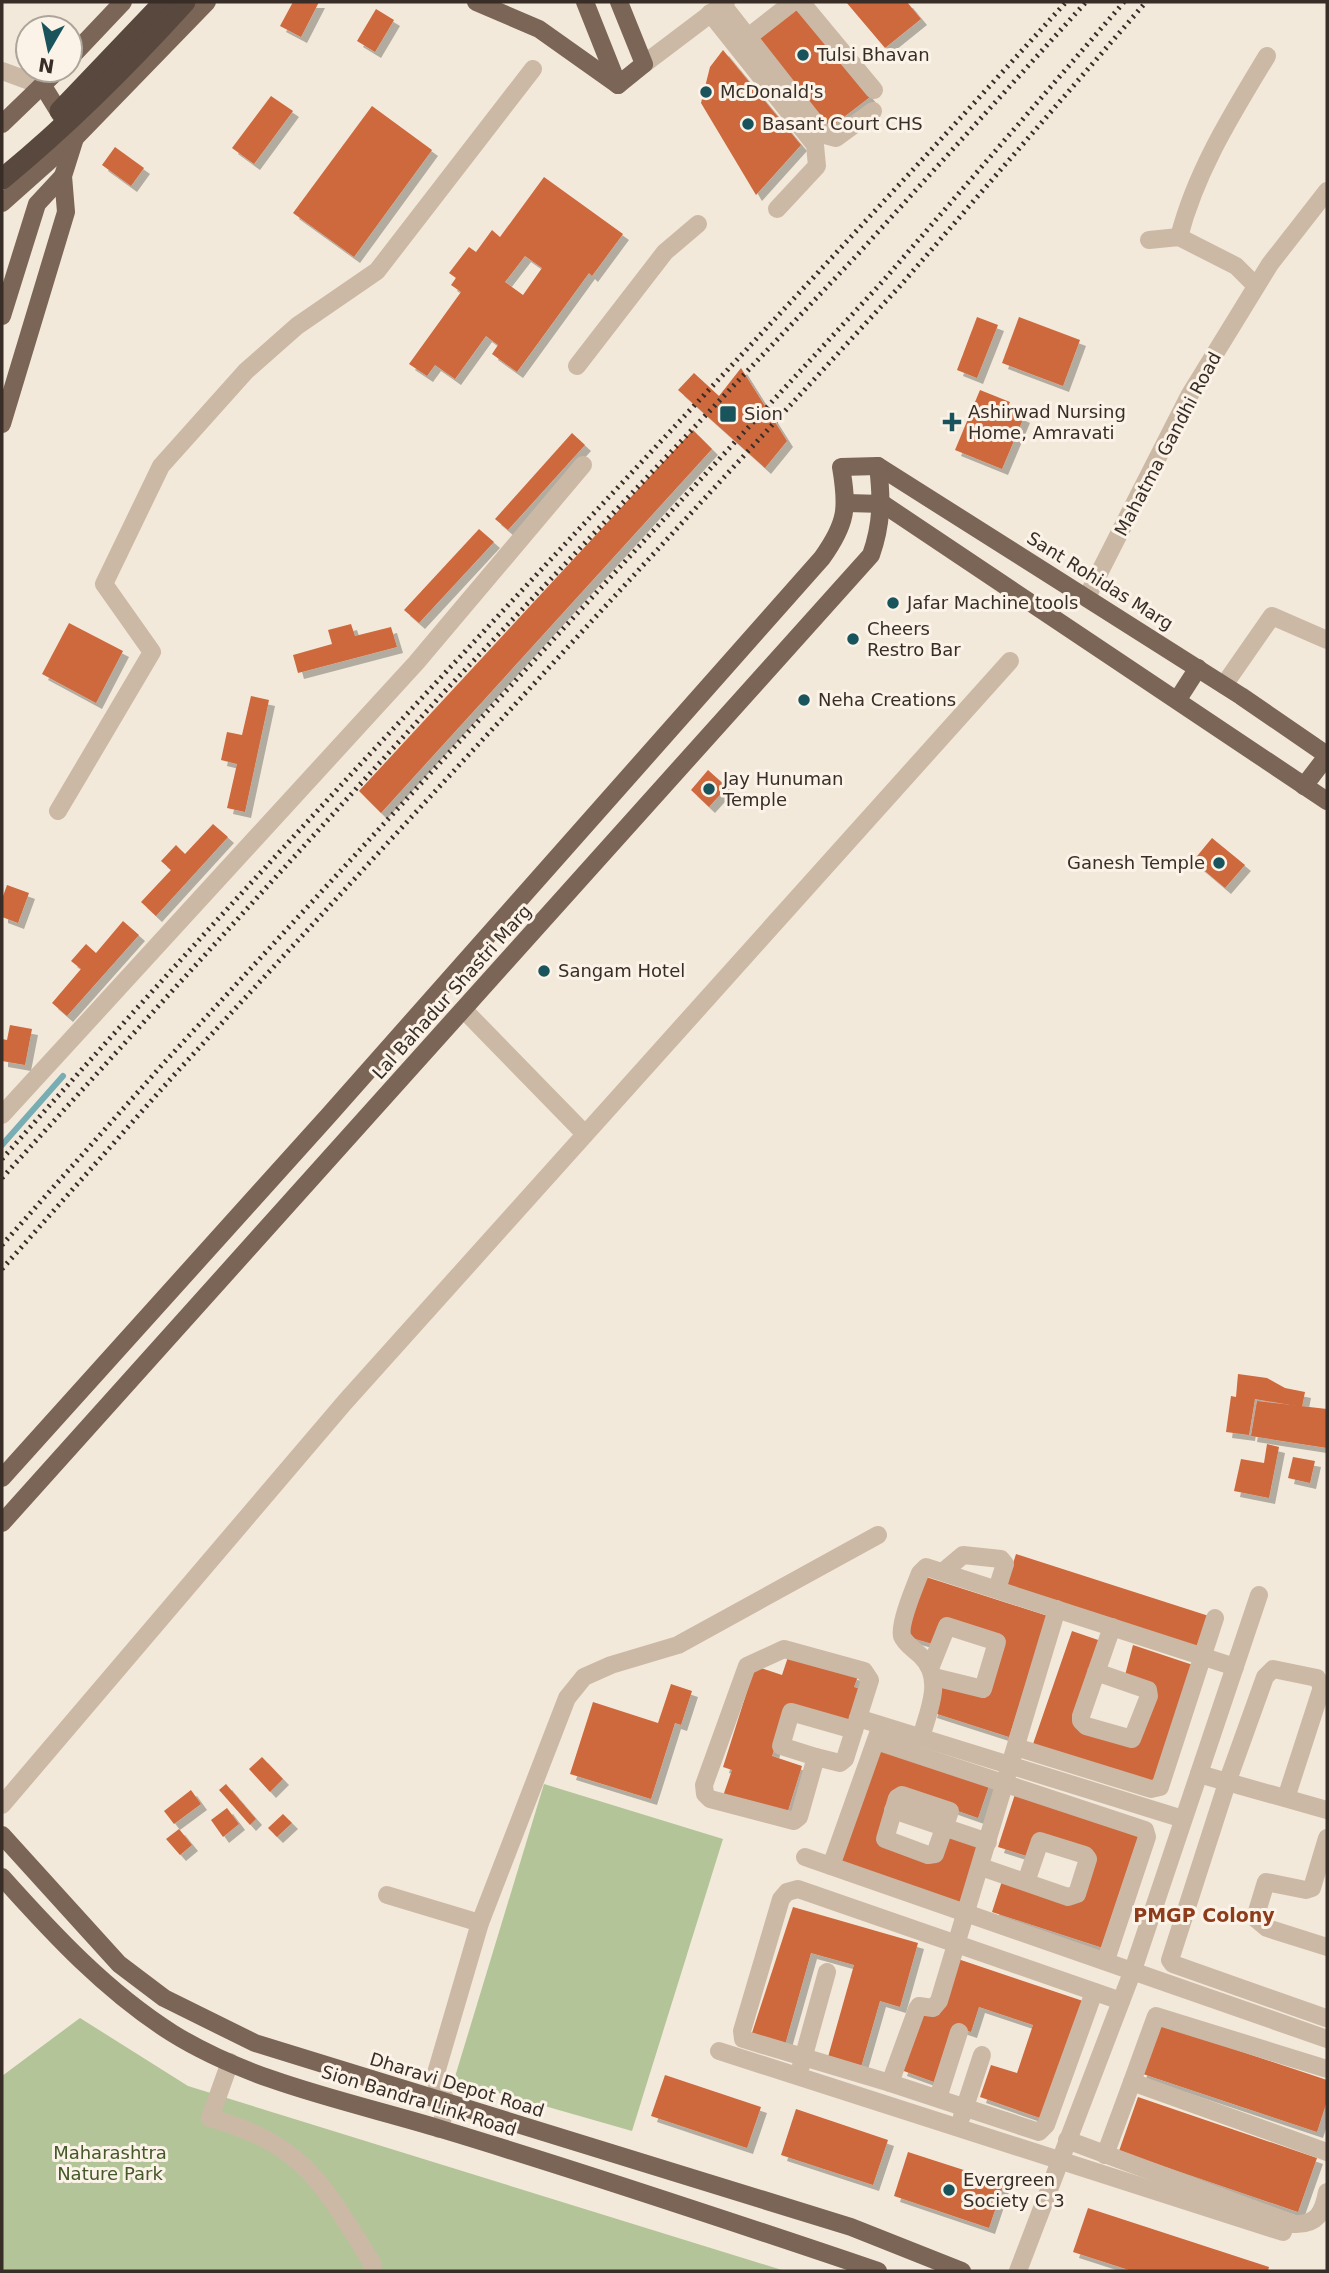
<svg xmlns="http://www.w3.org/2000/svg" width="1329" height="2273" viewBox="0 0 1329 2273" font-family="'DejaVu Sans',sans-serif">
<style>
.green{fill:#b3c499}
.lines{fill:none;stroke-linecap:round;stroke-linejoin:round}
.stream{stroke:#77adb3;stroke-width:6}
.building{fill:#ce683d;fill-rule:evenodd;filter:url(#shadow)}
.minor{stroke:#ccb9a5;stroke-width:18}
.major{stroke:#7b6557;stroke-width:18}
.rail{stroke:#382d27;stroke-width:5;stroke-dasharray:2 5;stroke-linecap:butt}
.highway-bridge{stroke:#59483d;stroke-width:21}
.poi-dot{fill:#19545c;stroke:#fbf3e7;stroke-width:2.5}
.labels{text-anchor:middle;stroke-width:6;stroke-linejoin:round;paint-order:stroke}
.poi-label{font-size:18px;fill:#382d27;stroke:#fbf3e7;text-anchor:start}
.street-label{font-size:18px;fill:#382d27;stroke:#fbf3e7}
.park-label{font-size:18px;fill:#445829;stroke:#fbf3e7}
.neighbourhood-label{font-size:19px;font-weight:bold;fill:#8d3b1a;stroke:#fbf3e7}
</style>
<defs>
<filter id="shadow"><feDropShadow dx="6" dy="6" stdDeviation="0" flood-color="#0004"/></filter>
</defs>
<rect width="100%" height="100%" fill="#f3e9da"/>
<g class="green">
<path d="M544,1784L723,1839L632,2131L454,2080Z"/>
<path d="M80,2018L188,2086L785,2271H2V2076Z"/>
</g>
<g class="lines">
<path class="stream" d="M2,1145L63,1076"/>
</g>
<g class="building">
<path d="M293,2H319L301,37L280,26Z"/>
<path d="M846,2H907L921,19L885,48Z"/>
<path d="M799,4L870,97L827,130L755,37Z"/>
<path d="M376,9L394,20L375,52L357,41Z"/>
<path d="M723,50L801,145L756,195L701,103L710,67Z"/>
<path d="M271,96L293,111L254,164L232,148Z"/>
<path d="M372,106L432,150L354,257L293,213Z"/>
<path d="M115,147L144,168L131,186L102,165Z"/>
<path d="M544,177L623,234L592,276L589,273L517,372L492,354L498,345L486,336L455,379L435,365L427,376L409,364L461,292L451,285L456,278L449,273L469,247L476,252L492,230L500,237ZM525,256L542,268L523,295L505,282Z"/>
<path d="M977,317L998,325L977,378L957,370Z"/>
<path d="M1019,317L1080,340L1063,386L1002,363Z"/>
<path d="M741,368L787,441L765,468L678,390L694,373L719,396Z"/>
<path d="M980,390L1010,402L1007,409L1024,417L1002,469L955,450Z"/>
<path d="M693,430L712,449L381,813L359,791Z"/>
<path d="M572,433L585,445L508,530L495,519Z"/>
<path d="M479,529L494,542L419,623L404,610Z"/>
<path d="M69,623L123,651L96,703L42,674Z"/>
<path d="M351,624L355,636L391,627L397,647L298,673L293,655L332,644L328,630Z"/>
<path d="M251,696L269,700L245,812L227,808L237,764L221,760L227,732L242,735Z"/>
<path d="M708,770L727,787L709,807L691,790Z"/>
<path d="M213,824L228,837L156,916L141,902L171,870L161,861L176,845L185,854Z"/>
<path d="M1212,838L1245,865L1225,888L1193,861Z"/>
<path d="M7,885L29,893L18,923L2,917V899Z"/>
<path d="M123,921L139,935L67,1016L52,1003L81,969L71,961L86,944L96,953Z"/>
<path d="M10,1025L32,1029L25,1065L2,1061V1039L7,1040Z"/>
<path d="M1238,1374L1267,1378L1285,1388L1305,1392L1302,1407L1255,1399L1249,1435L1226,1432L1231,1396L1236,1397Z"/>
<path d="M1257,1401L1327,1409V1448L1251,1436Z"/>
<path d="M1267,1444L1279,1447L1269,1498L1234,1491L1241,1459L1264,1463Z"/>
<path d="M1293,1457L1315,1461L1310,1483L1288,1478Z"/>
<path d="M1016,1554L1212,1617L1202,1650L1006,1586Z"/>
<path d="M923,1576L1048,1616L1009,1737L931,1712L939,1684L985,1698L1001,1640L944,1622L936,1645L905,1636Z"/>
<path d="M1072,1631L1104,1642L1074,1726L1134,1745L1154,1689L1124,1679L1133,1645L1196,1666L1156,1785L1033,1744Z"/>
<path d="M789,1654L858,1676L854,1687L860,1689L849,1726L788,1706L772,1756L802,1766L786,1817L723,1796L732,1770L723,1767L755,1666L782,1675Z"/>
<path d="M671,1684L692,1691L681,1725L675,1723L651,1799L570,1774L593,1702L658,1723Z"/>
<path d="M879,1744L990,1783L978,1818L896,1789L877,1843L936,1863L945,1835L979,1847L960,1904L838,1863Z"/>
<path d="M262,1757L283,1779L270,1792L249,1769Z"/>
<path d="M226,1784L256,1819L250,1825L219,1790Z"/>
<path d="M191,1790L201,1804L174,1824L164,1811Z"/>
<path d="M1016,1791L1141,1831L1103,1948L992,1912L1003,1878L1079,1902L1094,1855L1036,1836L1030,1857L998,1847Z"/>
<path d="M227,1808L239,1824L223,1837L211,1820Z"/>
<path d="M283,1814L292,1823L277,1837L268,1828Z"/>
<path d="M179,1829L192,1845L180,1855L166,1839Z"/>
<path d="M793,1907L918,1943L900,2007L880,2001L861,2067L828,2057L854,1965L811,1953L785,2045L751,2036Z"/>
<path d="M958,1959L1083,2001L1043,2119L980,2097L991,2065L1017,2073L1033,2025L979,2007L971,2032L953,2026L934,2082L901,2070L922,2009L939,2015Z"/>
<path d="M1156,2023L1327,2080V2101L1317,2132L1140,2073Z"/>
<path d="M665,2075L761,2107L747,2148L651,2116Z"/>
<path d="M1138,2097L1317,2158L1298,2212L1119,2151Z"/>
<path d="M796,2109L888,2140L873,2185L781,2155Z"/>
<path d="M908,2152L1004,2183L989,2228L894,2196Z"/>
<path d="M1088,2208L1269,2267L1268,2271H1132L1073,2252Z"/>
</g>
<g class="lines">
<g class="minor">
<path d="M793,2L748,37L825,135L836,138L873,111"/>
<path d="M801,2L874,90"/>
<path d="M722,4L748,37"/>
<path d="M710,13L815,145L817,166L777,209"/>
<path d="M644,64L726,2"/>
<path d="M2,71L43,86"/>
<path d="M1179,237C1196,171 1232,114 1267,56"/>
<path d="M1149,240L1179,237L1236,266L1256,286"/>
<path d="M577,366L665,252L698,224"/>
<path d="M1087,597L1189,396L1270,264L1327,191"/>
<path d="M1224,685L1272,616L1327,640"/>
<path d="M58,811L152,652L104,584L161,466L246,371L297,326L377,271L533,69"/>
<path d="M464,1010L585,1134"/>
<path d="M2,1115L416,663L583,465"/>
<path d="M944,1571L963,1555L1001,1559L1005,1564L997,1589"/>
<path d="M1057,1609L939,2001L933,2008L919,2006L917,2009L890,2083L1039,2132L1046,2125L1094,1992"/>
<path d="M784,1649L864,1671L870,1680L845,1759L840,1763L816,1757L799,1817L794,1821L710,1799L705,1794L704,1785L747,1666Z"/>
<path d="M931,1666L947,1626L997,1642L983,1689L934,1677"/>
<path d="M1096,1672L1148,1690L1149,1696L1132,1739L1086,1726L1081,1721V1716L1112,1627"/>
<path d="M858,1718L1183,1819"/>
<path d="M921,1737C929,1710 944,1678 921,1656C915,1650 905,1644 902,1636C899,1623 915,1586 920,1573L926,1567L1235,1667"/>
<path d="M876,1741L1145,1830L1147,1837L1106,1960"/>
<path d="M1016,1747L1151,1789L1160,1787L1215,1618"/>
<path d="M816,1757L781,1746L791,1712L854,1730"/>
<path d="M1199,1774L1327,1810"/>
<path d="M902,1795L950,1811L935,1854L928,1855L885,1839L897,1798Z"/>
<path d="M1286,1798L1322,1687L1317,1678L1273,1669L1265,1677L1228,1780L1170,1960L1173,1964L1326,2018"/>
<path d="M2,1805L345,1402L1010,661"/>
<path d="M893,1810L988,1842"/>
<path d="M1327,1838L1312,1888L1306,1890L1266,1882L1255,1918L1267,1928L1327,1947"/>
<path d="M805,1857L1327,2039"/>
<path d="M831,1866L879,1731"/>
<path d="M981,1867L1068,1897L1077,1894L1088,1859L1085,1855L1040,1841L1026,1882"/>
<path d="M387,1895L480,1923"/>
<path d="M719,2051L1283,2232"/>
<path d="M230,2062L210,2118C306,2145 323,2185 372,2263V2271"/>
<path d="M801,2066L827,1972"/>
<path d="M1132,2082L1156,2016L1327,2069"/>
<path d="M890,2083L743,2039L742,2031L781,1899L787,1892L798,1889L1121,2001"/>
<path d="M938,2098L959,2032"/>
<path d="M962,2116L982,2055"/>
<path d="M439,2129L448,2104L436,2082V2073L480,1923L567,1698L584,1677L611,1665L678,1645L878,1535"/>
<path d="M1067,2140L1294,2224C1317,2225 1323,2213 1327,2192"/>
<path d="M1105,2155L1132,2082L1327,2152"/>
<path d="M1018,2271L1133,1970L1259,1595"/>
</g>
<g class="major">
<path d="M476,2L539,29L618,85"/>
<path d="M585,2L618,85"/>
<path d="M70,58L123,2"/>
<path d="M618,85L644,64L619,2"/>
<path d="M2,124L58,70"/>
<path d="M2,203L75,138L207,2"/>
<path d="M2,316L37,204L63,176"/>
<path d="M2,424L66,212L63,176L75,138L43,86"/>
<path d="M847,503L883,504L1327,801"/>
<path d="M1178,699L1198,668"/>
<path d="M1304,786L1327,756"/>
<path d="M2,1478L329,1115L822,558C847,523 848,508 841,467L878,466L1241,696L1327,755"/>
<path d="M2,1523L871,555C882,524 882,499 878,466"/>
<path d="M2,1835L119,1964L164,1998L255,2043L851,2227L962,2271"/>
<path d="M2,1877C54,1935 106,1991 172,2033C252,2083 352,2102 441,2129C587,2173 733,2222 878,2271"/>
</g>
<g class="rail">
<path d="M2,1159C349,767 715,390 1066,2"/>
<path d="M2,1178L445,691L858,254L1086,2"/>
<path d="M2,1245L162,1065L883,281L1124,2"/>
<path d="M2,1269L175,1074L900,286L1146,2"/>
</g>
<g class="highway-bridge">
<path d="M60,111L164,2"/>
<path d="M2,179C68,125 128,65 185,2"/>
</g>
</g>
<g class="poi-dot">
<circle cx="803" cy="55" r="7"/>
<circle cx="706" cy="92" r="7"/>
<circle cx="748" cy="124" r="7"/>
<rect x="719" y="405" width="18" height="18" rx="3.5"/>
<path d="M948.5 411.5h7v7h7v7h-7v7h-7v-7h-7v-7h7z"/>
<circle cx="893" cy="603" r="7"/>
<circle cx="853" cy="639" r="7"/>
<circle cx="804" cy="700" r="7"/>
<circle cx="709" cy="789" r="7"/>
<circle cx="1219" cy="863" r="7"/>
<circle cx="544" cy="971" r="7"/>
<circle cx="949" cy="2190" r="7"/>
</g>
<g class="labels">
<g class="poi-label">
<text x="817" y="61">Tulsi Bhavan</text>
<text x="720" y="98">McDonald's</text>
<text x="762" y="130">Basant Court CHS</text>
<text x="968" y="418">Ashirwad Nursing<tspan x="968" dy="21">Home, Amravati</tspan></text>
<text x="744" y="420">Sion</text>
<text x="907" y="609">Jafar Machine tools</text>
<text x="867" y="635">Cheers<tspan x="867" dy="21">Restro Bar</tspan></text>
<text x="818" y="706">Neha Creations</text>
<text x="723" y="785">Jay Hunuman<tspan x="723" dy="21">Temple</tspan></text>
<text x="1205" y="869" text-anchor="end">Ganesh Temple</text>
<text x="558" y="977">Sangam Hotel</text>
<text x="963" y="2186">Evergreen<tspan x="963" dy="21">Society C 3</tspan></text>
</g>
<g class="street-label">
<text transform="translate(1168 444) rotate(-62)" y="6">Mahatma Gandhi Road</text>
<text transform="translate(1100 581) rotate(32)" y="6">Sant Rohidas Marg</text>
<text transform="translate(452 992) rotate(-48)" y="6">Lal Bahadur Shastri Marg</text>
<text transform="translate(457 2085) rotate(17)" y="6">Dharavi Depot Road</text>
<text transform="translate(419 2101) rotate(17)" y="6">Sion Bandra Link Road</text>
</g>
<g class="park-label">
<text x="110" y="2159">Maharashtra<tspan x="110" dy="21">Nature Park</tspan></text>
</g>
<g class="neighbourhood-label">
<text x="1204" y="1922">PMGP Colony</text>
</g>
</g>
<rect width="1329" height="2273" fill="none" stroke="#382d27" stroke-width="7"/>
<g transform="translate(49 49) rotate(189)"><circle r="33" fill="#fbf3e7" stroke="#ada49a" stroke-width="2"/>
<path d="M0-5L12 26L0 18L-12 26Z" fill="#19545c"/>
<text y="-10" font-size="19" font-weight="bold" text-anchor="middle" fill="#382d27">N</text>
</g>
</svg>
